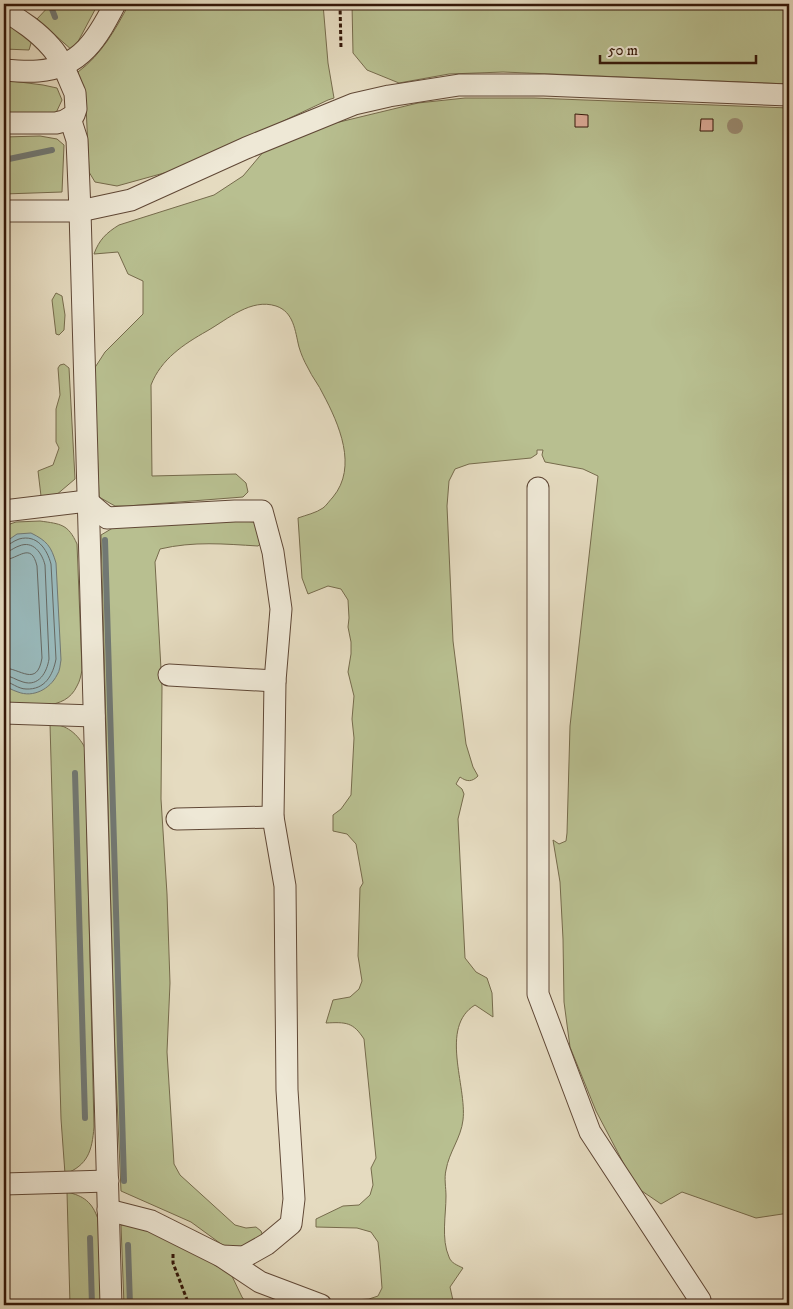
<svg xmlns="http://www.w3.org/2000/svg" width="793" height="1309" viewBox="0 0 793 1309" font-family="'IM FELL DW Pica',serif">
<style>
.green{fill:#b8bf90;stroke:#766b4c}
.water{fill:#99b9bb;stroke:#717873}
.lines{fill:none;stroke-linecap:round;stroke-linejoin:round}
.shore{stroke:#666862;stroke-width:1}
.stream{stroke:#717873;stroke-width:6}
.building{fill:#daa894;stroke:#341708}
.minor-casing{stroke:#604836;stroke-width:23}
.path{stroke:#341708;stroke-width:3;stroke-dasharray:4 2.5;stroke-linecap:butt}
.minor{stroke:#eee8d6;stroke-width:21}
.tree{fill:#9a8b71}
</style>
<rect width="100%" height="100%" fill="#e5dbc0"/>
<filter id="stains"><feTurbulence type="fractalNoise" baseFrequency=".004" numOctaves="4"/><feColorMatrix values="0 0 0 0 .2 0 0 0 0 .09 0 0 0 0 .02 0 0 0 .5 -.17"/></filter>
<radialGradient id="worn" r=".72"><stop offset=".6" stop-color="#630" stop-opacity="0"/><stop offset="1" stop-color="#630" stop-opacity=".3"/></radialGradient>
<g class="green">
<path d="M51,4H98L73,51L37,19Z"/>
<path d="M129,4H323L328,63L334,98L328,100L207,157L175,170L117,186L95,182L89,172L86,105L79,82L78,72C102,54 115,30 129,4Z"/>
<path d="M352,4H789V84L503,72L449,74L399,83L367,70L353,53Z"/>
<path d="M4,20L32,40L29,50L4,49Z"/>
<path d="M4,80L43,85L57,88L62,100L55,115L4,114Z"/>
<path d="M465,98H534L789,108V1213L756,1218L682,1192L661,1204L636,1187L596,1111L570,1047L564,1002L563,939L560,882L553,840L559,844L566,841L567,833L570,726L598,476L583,469L545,462L542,455L543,450H537V454L531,458L469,464L455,469L449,481L447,506L453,641L466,744L473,767L478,776C472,782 467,782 460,777L456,784L462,789L464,794L458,819L465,958L476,972L487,978L492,993L493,1017L475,1005C439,1027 467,1086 463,1120C461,1138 449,1152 446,1170C444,1178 446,1188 446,1196C446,1215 441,1239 449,1257C451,1263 457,1265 463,1268L450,1287L454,1305H317L341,1301L369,1299L378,1296L382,1288L380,1261L378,1242L371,1232L357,1228L316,1227V1219L343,1206L359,1205L370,1195L373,1185L371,1168L376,1158L364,1039C353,1022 346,1022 326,1023L333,1000L350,997L359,989L362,981L358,956L360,888L363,883L356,844L347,834L333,831V815L341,809L351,795L354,738L352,719L354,696L348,672L351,654V642L348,627L349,618L348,600L341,589L328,586L308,594L302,578L298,518C306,515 316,513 323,508C326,506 330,500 333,497C358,467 339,424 323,394C319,385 312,377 308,368C304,361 301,354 299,347C295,331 294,312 276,306C251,298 228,319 207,331C184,344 161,359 151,385L152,476L236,474L246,483L248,492L243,497L127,506H115L99,497L94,369L105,352L143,314V281L128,274L118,252L94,254C99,240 106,233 119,225L214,195L243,176L264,151L327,125L418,103Z"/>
<path d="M40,136L57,139L64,145L62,192L4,194V137Z"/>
<path d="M56,293L62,296L65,315L64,330L59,335L56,334L52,300Z"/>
<path d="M64,364L69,368L75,479L55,496H41L38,471L53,465L59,448L56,442V409L60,395L58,368L60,365Z"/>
<path d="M225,519L254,522L264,541L258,546C224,544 194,541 160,549L155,562L162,687L161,799L167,894L170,983L167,1052L174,1164L180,1175L235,1225L246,1228L256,1227L261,1231L263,1236L258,1243L228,1249L191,1222L121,1191L114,1030L101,535L116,526Z"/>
<path d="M40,521C61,524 68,524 77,544L82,670C81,675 80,681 77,686C65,712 31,705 8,704L4,701V526L16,522Z"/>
<path d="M50,724C66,724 78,734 85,748L94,1127C92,1151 88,1165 65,1174L61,1119Z"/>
<path d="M67,1192C84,1196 92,1202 98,1219L101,1305H70Z"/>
<path d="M121,1225L151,1227L230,1272L242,1297L248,1305H124Z"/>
</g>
<path class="water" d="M31,533C47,541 51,546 56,563L61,660C60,665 60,671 57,675C50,689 33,698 18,692C12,690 8,688 4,684V543L17,534Z"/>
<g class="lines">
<g class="shore">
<path d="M4,546C10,545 13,541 19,539C37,534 47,549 51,564L56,659C53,675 45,690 26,689C18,689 11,682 4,681"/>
<path d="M4,552C10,552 13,548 19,546C33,540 42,553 45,565L49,659C47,672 39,687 23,682C16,680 11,676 4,675"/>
<path d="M4,560C19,559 31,541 37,566L42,658C37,688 20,668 4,668"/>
</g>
<g class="stream">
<path d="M50,4L55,17"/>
<path d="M4,160L52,150"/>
<path d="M105,540L124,1181"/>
<path d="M75,773L85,1118"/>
<path d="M90,1238L92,1305"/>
<path d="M128,1245L130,1305"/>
</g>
</g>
<g class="building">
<path d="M575,114L588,115V127H575Z"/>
<path d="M701,119H713V131H700Z"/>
</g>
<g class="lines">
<g class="minor-casing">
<g id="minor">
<path d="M4,11C20,19 39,33 51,47C62,59 68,78 75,93L76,109L74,115L64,121L56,123H4"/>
<path d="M4,70C15,71 27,72 38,71C81,68 98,37 115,4"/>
<path d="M70,118L77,140L80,211L111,1305"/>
<path d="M4,211H80L131,200L246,148L354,104L389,96L459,85H544L789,95"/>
<path d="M538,488V994L590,1132L700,1300L701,1305"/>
<path d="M4,511L87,501L107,518L235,511H262L273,552L281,609L275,681L273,817L285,886L287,1090L294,1199L291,1224L267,1244L244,1257L221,1256"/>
<path d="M169,675L275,681"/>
<path d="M4,713L94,716"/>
<path d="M177,819L273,817"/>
<path d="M4,1184L108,1181"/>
<path d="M108,1210L151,1221L221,1256L260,1282L321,1305"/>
</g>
</g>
<g class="path">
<path d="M340,4L341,49"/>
<path d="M173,1254V1263L189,1305"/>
</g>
<use href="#minor" class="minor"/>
</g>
<circle class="tree" cx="735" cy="126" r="8"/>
<rect width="793" height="1309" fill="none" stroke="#e5dbc0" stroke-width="20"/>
<rect x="5" y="5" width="783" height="1299" fill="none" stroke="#341708" stroke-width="2.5"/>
<rect x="10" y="10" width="773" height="1289" fill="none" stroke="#341708"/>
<path d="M600 55v8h156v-8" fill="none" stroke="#341708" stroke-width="2.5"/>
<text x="608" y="55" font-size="15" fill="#341708" stroke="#eee8d6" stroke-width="4" paint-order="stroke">50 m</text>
<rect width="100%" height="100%" filter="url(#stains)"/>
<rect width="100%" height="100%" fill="url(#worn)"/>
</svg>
